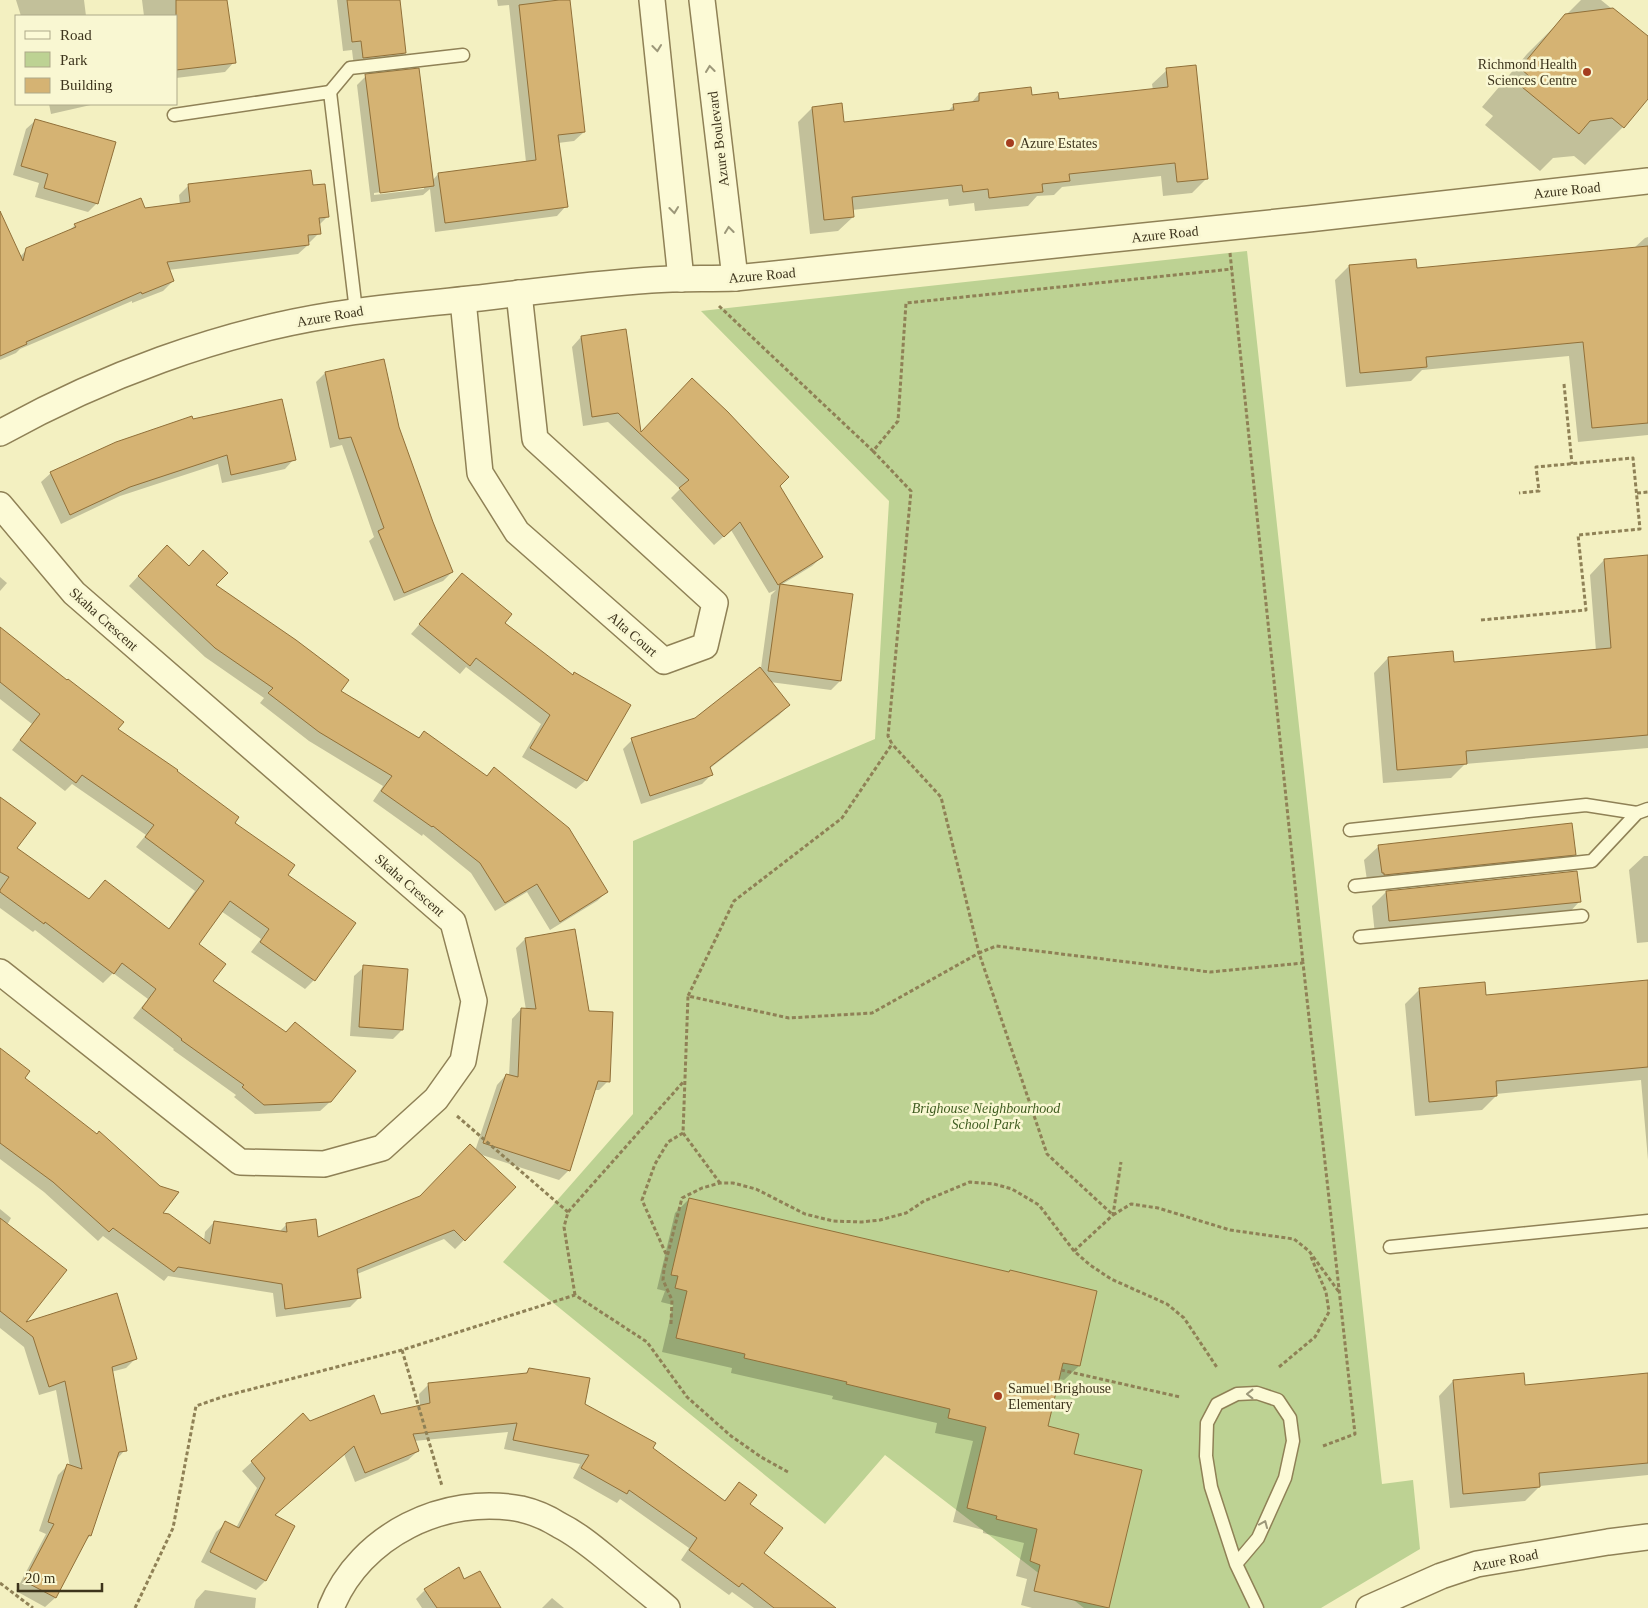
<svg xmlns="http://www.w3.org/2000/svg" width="1648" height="1608" viewBox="0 0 1648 1608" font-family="'Times New Roman',serif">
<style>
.green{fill:#bdd293}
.shadow{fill:#0003;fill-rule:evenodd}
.building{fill:#d5b373;stroke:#917039}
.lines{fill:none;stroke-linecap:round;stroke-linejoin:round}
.lane-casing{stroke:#8f8156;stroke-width:15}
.street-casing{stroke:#8f8156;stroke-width:28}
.path{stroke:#8f8156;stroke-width:3;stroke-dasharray:4 2.5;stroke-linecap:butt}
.lane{stroke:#fcfad6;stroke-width:12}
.street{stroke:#fcfad6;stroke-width:25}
.oneway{stroke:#9c9779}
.poi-dot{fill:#a53d1f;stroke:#f9f7d2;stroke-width:2}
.labels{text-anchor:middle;stroke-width:5;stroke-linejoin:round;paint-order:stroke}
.poi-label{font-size:14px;fill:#3d341c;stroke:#f9f7d2;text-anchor:start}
.street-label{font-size:14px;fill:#3d341c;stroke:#f9f7d2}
.park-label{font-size:14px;font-style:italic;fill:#3f5c20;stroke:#f9f7d2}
</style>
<rect width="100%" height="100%" fill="#f3f0c1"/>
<path class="green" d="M1247,251L1382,1484L1413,1480L1420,1549L1321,1608H1084L885,1455L825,1524L503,1262L633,1114V841L875,739L889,501L701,311Z"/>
<g class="shadow">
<path d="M16,0H84L86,16H21Z"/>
<path d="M142,0H226L234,62L225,72L176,78V16H144Z"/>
<path d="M337,0H399L405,53L395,62L354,67L352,50L343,51Z"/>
<path d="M497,0H565L584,132L574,141L558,143L566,206L557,216L435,232L430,189L423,195L371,202L357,85L366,76L432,181L438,174L526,162L509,5L498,6ZM424,186V189L374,195V193Z"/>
<path d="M1581,0H1601L1648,38V97L1623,127L1585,165L1574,156L1553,158L1540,171L1485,125L1493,116L1482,107L1527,54Z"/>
<path d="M1167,70L1207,178L1192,193L1163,196L1161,176L1062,187L1054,195L1037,196L1028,206L975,211L974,203L949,206L948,199L852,210L853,217L838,231L810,234L798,122L812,108L843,124L946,113L954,105L971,103L979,94L1030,97L1057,101L1153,90L1152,84Z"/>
<path d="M49,104H95L51,114Z"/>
<path d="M36,120L97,203L88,212L35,197L39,183L13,175L26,129Z"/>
<path d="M189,185L312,187L328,216L318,226L319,233L310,242L307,243L308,245L298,254L168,270L173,281L163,291L132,303V301L20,349L16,353L0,360V214L20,257L27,249L69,231L75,225L144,210L180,205L179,195Z"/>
<path d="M1648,237V435L1578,442L1569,356L1422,370L1411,381L1346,387L1335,280L1349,266L1416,270L1634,248L1645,238Z"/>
<path d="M625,331L640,434L683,389L778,486L822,557L812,566L781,585L840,681L831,690L770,682L789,705L779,715L709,769L711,775L702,784L641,804L623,749L632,740L695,719L761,668L771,595L776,590L769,593L731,530L714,545L671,498L680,489L608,422L583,426L572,347L581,337Z"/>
<path d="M325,373L398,427L432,522L452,572L443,581L394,601L369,541L374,537L342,445L330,448L316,382Z"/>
<path d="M192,420L294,459L285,469L222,483L218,464L120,496L61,524L41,482L51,473Z"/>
<path d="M157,556L188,567L214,586L339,691L486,777L607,892L597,901L550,930L527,892L495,911L471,873L423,834L422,836L373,801L383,786L309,741L260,703L264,698L205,657L129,586Z"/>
<path d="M1648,556V748L1465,764L1451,778L1383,783L1374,673L1388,658L1453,663L1596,651L1590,575L1604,560Z"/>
<path d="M462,575L503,623L586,780L576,789L522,757L541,724L466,667L460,674L411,634Z"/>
<path d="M0,577L7,583L0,591Z"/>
<path d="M0,629L117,729L175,771L233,823L287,875L314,980L305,989L251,952L261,939L221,911L197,945L212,981L330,1102L320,1111L255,1114L234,1097L236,1095L173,1050L174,1049L133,1018L148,999L113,973L103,983L35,930L33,932L0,908V798L15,849L88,900L105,881L168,930L195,891L136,847L146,835L72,784L65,791L12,750L32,724L0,699Z"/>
<path d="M1379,846L1574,854L1560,868L1368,887L1364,860Z"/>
<path d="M1644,856H1648V942L1637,943L1629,870Z"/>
<path d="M1386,892L1580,901L1566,916L1375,935L1372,906Z"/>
<path d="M525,939L588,1012L608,1081L599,1090H594L569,1170L559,1180L479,1154L464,1240L455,1249L444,1239L357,1274L360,1297L350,1307L276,1317L273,1293L168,1276L164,1281L103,1236L98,1241L44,1192L0,1159V1049L23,1078L161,1214L204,1241L205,1232L214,1222L279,1232L287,1224L317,1238L420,1197L475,1151L497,1085L506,1075L509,1076L512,1019L521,1009L526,1010L516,948Z"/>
<path d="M364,967L402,1030L393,1039L350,1036L354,976Z"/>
<path d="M1648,982V1160L1641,1080L1496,1094V1096L1482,1110L1415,1116L1405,1004L1420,989L1485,996Z"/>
<path d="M689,1199L1008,1274L1096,1292L1079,1366L1064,1380L1058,1379L1046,1427L1072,1455L1140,1471L1108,1608H1032L1021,1605L1027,1579L1016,1576L1024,1543L983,1533V1530L953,1522L973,1441L935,1433L937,1423L832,1399L833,1396L731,1373L732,1368L662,1352L673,1305L661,1302L665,1291L657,1289L675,1213Z"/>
<path d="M0,1209L11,1218L7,1225L22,1324L136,1358L126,1368L111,1372L125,1450L116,1460L90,1536L84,1541L55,1598L45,1607L16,1591L46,1534L39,1531L58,1475L67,1466L70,1467L56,1390L39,1395L24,1347L0,1328Z"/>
<path d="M529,1370L651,1449L724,1501L739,1483L748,1504L763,1553L834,1608H754L732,1592L729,1595L681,1560L689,1548L620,1499L617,1503L573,1478L580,1464L504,1449L508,1432L414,1441L418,1451L408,1460L355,1482L344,1454L274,1516L265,1581L256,1590L201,1562L216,1532L226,1523L236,1528L257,1488L242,1471L303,1415L310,1423L380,1415L420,1406L419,1394L429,1384L524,1375Z"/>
<path d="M1648,1374V1475L1540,1486L1525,1501L1450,1508L1439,1396L1453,1381L1524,1386Z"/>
<path d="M464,1581L495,1608H422L416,1599L425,1590Z"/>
<path d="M205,1590L256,1598L255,1608H194L196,1600Z"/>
<path d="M552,1598L564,1608H542Z"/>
</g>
<g class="building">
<path d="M176,0H227L236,63L176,70Z"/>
<path d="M347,0H400L406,53L363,58L361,41L352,42Z"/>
<path d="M559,0H570L585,132L558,135L568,207L445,223L438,173L536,160L519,5Z"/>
<path d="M1613,8L1648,36V99L1624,128L1612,118L1590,121L1579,134L1522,87L1530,77L1520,68L1565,14Z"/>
<path d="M1196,65L1208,179L1177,182L1175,163L1069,174L1070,181L1042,184L1043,192L989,198L988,189L963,192L962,185L852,197L854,217L824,220L812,107L842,103L844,122L954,110L953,104L979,101V93L1031,87L1032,95L1058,92L1059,99L1168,87L1166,68Z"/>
<path d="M419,68L434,186L380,193L365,74Z"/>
<path d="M35,119L116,142L98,204L44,188L48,174L21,166Z"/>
<path d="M311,170L313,185L325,184L329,217L319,218L321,234L308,235L309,245L167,262L174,281L142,294L141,292L26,342L27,344L0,356V211L23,261L26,248L76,227L74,224L141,198L145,208L190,202L188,184Z"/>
<path d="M1648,246V423L1592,428L1583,342L1426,357L1427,367L1360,373L1349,265L1416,259L1417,268Z"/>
<path d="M626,329L641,432L692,378L728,412L789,477L780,486L823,557L778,585L740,522L724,537L679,488L689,480L618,413L592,417L581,336Z"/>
<path d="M384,359L399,427L433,522L453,572L404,593L378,531L384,528L351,437L339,439L325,372Z"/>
<path d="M282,399L296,460L231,475L227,455L130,487L70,515L50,472L116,442L192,416L193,419Z"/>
<path d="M167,545L189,566L203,550L228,573L216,585L296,640L349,680L341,691L419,738L424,731L487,776L494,767L569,828L608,892L560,922L537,884L505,903L480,863L433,826L432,827L381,791L392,776L319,732L268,693L273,688L215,648L138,576Z"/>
<path d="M1648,555V735L1466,751L1467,764L1397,770L1388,657L1453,651L1454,662L1611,648L1604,559Z"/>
<path d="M462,573L512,614L505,623L573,675L574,672L631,705L587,781L530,748L550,715L476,658L470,666L419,624Z"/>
<path d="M780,584L853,594L841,681L768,671Z"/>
<path d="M0,627L67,680L68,679L124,722L118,729L178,770L177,771L239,817L235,823L295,865L288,875L356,923L315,981L260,942L269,929L230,901L199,944L226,964L213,981L286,1032L295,1022L356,1071L331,1102L264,1105L242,1087L244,1085L181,1040L182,1039L142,1008L156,989L122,963L114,974L45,922L44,924L0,892V890L9,877L0,872V797L36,823L17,848L89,899L105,880L169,929L204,881L145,837L154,825L82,775L76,783L20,740L40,714L0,682Z"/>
<path d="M760,667L790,705L710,767L713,775L650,796L631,738L695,718Z"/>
<path d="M1572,823L1576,855L1384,875V873H1382L1378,845Z"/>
<path d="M1577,871L1581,902L1389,921L1386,891Z"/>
<path d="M575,929L589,1011L613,1012L610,1082L598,1081L570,1171L483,1143L506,1074L518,1077L521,1008L536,1009L525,938Z"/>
<path d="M363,965L408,969L403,1030L359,1027Z"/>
<path d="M1648,980V1067L1496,1081L1497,1096L1429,1102L1419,988L1485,982L1486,995Z"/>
<path d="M0,1048L30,1071L25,1078L97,1134L99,1131L160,1186L179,1192L163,1213L169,1214L210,1244L214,1221L287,1232L286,1223L316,1219L318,1237L420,1196L470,1144L516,1187L465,1241L454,1230L357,1269L361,1298L285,1309L282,1284L178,1267L174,1272L113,1228L109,1232L53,1182L0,1143Z"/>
<path d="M689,1198L1009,1272L1010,1270L1097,1291L1080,1366L1063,1363L1048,1426L1079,1434L1074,1454L1142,1470L1109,1608L1034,1591L1040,1565L1030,1561L1037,1529L996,1519L997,1516L967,1508L986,1427L948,1418L950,1409L846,1384L847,1382L744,1358L745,1354L676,1338L687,1291L675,1288L678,1276L671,1275Z"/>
<path d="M0,1218L67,1270L26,1322L117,1293L137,1359L112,1367L127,1451L119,1452L91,1536L89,1535L56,1598L24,1581L54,1524L48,1522L67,1464L82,1469L65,1381L49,1387L33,1337L0,1311Z"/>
<path d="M529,1368L590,1378L585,1404L656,1443L653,1448L725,1501L739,1482L757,1495L750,1504L783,1528L764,1553L836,1608H774L742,1583L739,1587L689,1550L697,1538L629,1490L627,1494L581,1468L589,1455L513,1440L517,1423L413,1434L419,1451L365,1473L354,1446L275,1515L295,1526L266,1581L210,1552L225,1521L239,1528L265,1478L251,1461L303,1413L310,1421L374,1395L381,1414L430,1403L428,1383L527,1373Z"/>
<path d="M1524,1373L1525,1385L1648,1373V1463L1539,1473L1540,1487L1463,1494L1453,1380Z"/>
<path d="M459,1567L464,1579L480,1571L501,1608H437L424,1589Z"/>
</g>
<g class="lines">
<g class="lane-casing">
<g id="lane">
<path d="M330,92L350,68L463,55"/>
<path d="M174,115L330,92L356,311"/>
<path d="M1350,830L1586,805L1637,813"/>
<path d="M1355,886L1592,861L1637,813L1648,809"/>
<path d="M1360,937L1582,916"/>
<path d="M1390,1247L1648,1221"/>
<path d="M1236,1564L1258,1538L1285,1478L1293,1441L1290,1418L1278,1400L1257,1393L1237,1394L1217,1404L1207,1423L1206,1456L1211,1487L1236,1564L1257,1608"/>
</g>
</g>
<g class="street-casing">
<g id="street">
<path d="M652,0L681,279"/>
<path d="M702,0L735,278"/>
<path d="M463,300L480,473L517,532L664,661L705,646L715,603L535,439L519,293"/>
<path d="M0,433C101,377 218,333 332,315C381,307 431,303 480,298C537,291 594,284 651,280C679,278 707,279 735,278L1308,219L1648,181"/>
<path d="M0,505L74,593L453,922L474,1001L463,1061L436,1099L382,1148L324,1164L240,1162L0,972"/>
<path d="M331,1608C360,1535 445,1494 521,1509C534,1512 548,1518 559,1525C579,1535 595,1549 611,1562C630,1578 649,1593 667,1608"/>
<path d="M1369,1608L1441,1576L1477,1564L1608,1542L1648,1537"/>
</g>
</g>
<g class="path">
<path d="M1230,253L1303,963"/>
<path d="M719,306L873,451L898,421L906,303L1232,269"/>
<path d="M1564,384L1572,464"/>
<path d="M873,451L911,491L888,736L892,744L842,818L734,901L688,996L789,1018L872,1013L979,953L941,797L892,744"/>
<path d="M1637,493L1648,492"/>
<path d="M1481,620L1586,610L1578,535L1640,529L1633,458L1536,467L1539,491L1519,493"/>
<path d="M457,1116L568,1212"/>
<path d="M683,1133L720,1183"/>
<path d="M1074,1251L1113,1215L1121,1162"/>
<path d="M666,1254L642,1200L655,1164L668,1142L683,1133L688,996"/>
<path d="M575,1295L564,1227L568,1212L684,1081"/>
<path d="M671,1324L672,1300L663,1280L664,1269L682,1198L702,1188L720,1183H733L756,1189L805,1214L833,1221L862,1222L880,1220L906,1213L924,1201L970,1182L994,1184L1012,1189L1039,1205L1074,1251L1090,1265L1111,1279L1167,1304L1184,1318L1218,1369"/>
<path d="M402,1350L442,1486"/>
<path d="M1279,1367L1315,1337L1329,1312L1326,1292L1311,1257"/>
<path d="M1061,1370L1180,1397"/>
<path d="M1323,1446L1355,1434L1303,963L1210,972L996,946L979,953L1047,1154L1113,1215L1131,1204L1158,1208L1230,1230L1294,1239L1309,1251L1339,1292"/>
<path d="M0,1583L33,1608"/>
<path d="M135,1608L173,1528L196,1406L225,1396L402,1350L575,1295L647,1342L687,1397L731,1436L761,1457L788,1472"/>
</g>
<use href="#lane" class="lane"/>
<use href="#street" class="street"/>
</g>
<defs><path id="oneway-chevron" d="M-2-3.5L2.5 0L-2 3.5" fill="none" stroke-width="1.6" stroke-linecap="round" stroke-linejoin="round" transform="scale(1.25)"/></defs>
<g class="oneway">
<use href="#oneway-chevron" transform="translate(657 48) rotate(84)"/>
<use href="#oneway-chevron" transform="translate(710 69) rotate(-97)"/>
<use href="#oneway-chevron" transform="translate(674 210) rotate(84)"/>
<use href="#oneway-chevron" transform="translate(729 230) rotate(-97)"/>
<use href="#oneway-chevron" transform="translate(1250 1394) rotate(-180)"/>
<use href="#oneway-chevron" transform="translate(1264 1524) rotate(-67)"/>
</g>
<g class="poi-dot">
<circle cx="1587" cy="72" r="5"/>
<circle cx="1010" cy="143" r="5"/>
<circle cx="998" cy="1396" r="5"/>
</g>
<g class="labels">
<g class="poi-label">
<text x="1577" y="69" text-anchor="end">Richmond Health<tspan x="1577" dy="16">Sciences Centre</tspan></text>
<text x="1020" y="148">Azure Estates</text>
<text x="1008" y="1393">Samuel Brighouse<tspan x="1008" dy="16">Elementary</tspan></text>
</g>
<g class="street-label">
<text transform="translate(718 139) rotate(-97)" y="5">Azure Boulevard</text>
<text transform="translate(1567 190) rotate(-6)" y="5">Azure Road</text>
<text transform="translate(1165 234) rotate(-6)" y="5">Azure Road</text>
<text transform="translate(762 275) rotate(-5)" y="5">Azure Road</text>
<text transform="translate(330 316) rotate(-10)" y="5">Azure Road</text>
<text transform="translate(104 619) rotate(42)" y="5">Skaha Crescent</text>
<text transform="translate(633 634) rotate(41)" y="5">Alta Court</text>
<text transform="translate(410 885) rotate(41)" y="5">Skaha Crescent</text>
<text transform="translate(1505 1560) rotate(-11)" y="5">Azure Road</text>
</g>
<g class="park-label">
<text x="986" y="1113">Brighouse Neighbourhood<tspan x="986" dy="16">School Park</tspan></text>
</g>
</g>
<rect x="15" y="15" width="162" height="90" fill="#f9f7d2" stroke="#aea989"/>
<rect x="25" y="31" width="25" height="8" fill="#fcfad6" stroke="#aea989"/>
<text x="60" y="40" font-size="15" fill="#3d341c">Road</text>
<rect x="25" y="52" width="25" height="15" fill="#bdd293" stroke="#aea989"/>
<text x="60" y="65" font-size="15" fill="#3d341c">Park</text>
<rect x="25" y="78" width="25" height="15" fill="#d5b373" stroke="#aea989"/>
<text x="60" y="90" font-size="15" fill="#3d341c">Building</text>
<path d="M18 1583v8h84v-8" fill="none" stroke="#3d341c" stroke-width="2.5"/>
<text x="25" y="1583" font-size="15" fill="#3d341c" stroke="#f9f7d2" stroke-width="4" paint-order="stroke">20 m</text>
</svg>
